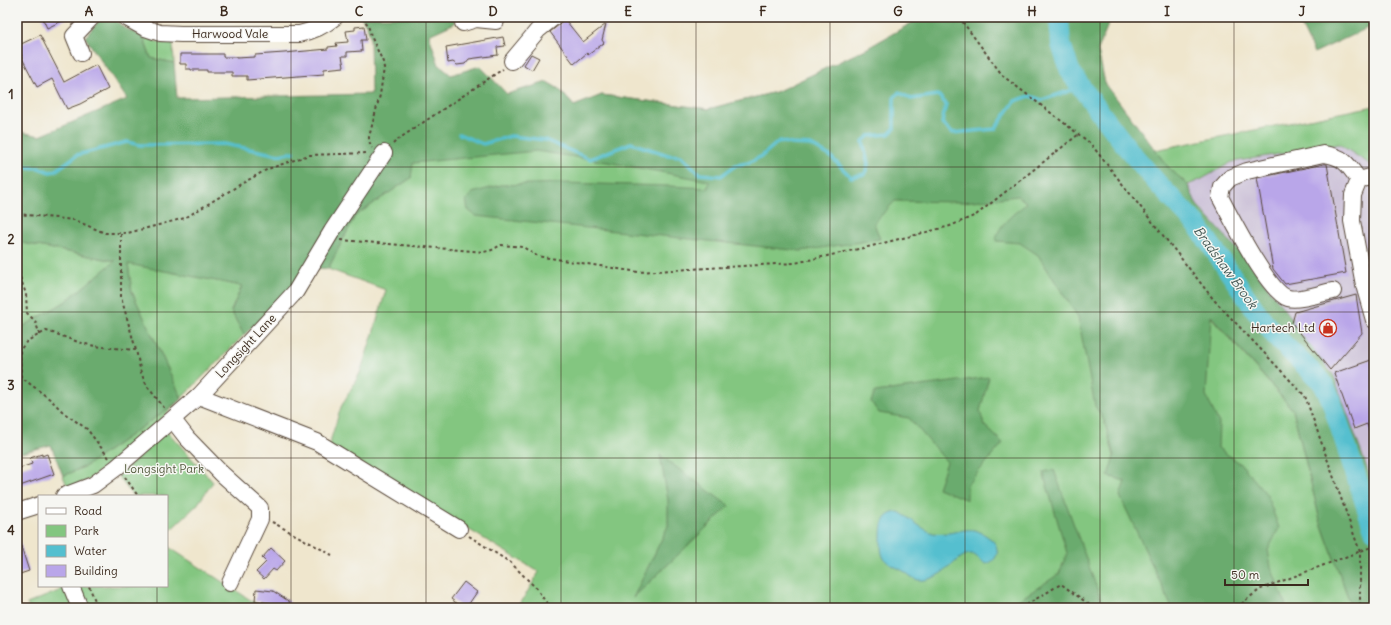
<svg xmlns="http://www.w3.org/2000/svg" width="1391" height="625" viewBox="0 0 1391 625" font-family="Delius,sans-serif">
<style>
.industrial{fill:#cabfd7}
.green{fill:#83c680;stroke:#5f784f}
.forest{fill:#6aab6e;stroke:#526a46}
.water{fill:#54bfcf;stroke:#487476}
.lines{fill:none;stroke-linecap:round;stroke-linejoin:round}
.stream{stroke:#54bfcf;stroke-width:3.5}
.river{stroke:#54bfcf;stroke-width:20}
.building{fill:#b9a6e9}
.minor-casing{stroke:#564638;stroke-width:18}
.path{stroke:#564638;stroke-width:2;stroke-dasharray:3 3;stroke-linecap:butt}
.minor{stroke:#fff;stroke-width:16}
.grid{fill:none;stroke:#3b2a1e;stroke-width:1;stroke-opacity:0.55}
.labels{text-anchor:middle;stroke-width:3;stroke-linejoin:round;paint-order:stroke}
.street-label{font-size:12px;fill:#3b2a1e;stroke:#f6f6f2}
.poi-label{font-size:12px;fill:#3b2a1e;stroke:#f6f6f2;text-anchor:end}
.park-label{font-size:12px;fill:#51593b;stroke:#f6f6f2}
.water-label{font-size:13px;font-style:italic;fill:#425753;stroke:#f6f6f2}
.neatline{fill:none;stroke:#3b2a1e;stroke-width:1.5}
.grid-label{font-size:13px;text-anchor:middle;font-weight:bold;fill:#3b2a1e}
</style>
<rect width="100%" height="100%" fill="#f6f6f2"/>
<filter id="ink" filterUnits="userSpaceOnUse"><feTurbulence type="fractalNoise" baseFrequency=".025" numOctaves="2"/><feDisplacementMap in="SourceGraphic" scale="8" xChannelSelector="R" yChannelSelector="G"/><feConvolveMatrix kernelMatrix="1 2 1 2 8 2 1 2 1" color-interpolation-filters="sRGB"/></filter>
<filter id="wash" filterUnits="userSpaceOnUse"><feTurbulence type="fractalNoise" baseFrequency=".012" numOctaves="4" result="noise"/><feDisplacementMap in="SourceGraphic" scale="16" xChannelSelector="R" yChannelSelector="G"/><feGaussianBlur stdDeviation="0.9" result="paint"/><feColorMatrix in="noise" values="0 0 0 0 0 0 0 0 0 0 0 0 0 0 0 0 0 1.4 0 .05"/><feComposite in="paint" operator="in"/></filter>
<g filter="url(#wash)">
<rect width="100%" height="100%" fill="#efe6cd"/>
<path class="industrial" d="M1339,144L1374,167V488L1334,376L1248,261L1197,205L1188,185L1202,179L1232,162Z"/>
<g class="green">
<path d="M922,17L1210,316L1293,410L1320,520L1352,608H518L539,572L329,445L341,407L360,373L372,337L386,290L328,269L355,216L411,178V163L547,82L559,89L574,106L602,95L708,109L776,92L866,49Z"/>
<path d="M143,37L161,43H173L174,63L151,58Z"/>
<path d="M1374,106V167L1339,144L1232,162L1202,179L1188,185L1168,167L1155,150Z"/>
<path d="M17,242L116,261L65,302L17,330Z"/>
<path d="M128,263L242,286L231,311L244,335L158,422L89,480L68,488L63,476L86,466L182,399L132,292Z"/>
<path d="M167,431L213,482L197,505L167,533V496H133L118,476Z"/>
<path d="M167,546L263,608H29L27,604L61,590L60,586H167Z"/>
</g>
<g class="forest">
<path d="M102,17H112L123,27L143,37L151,58L174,63L177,98L371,94L370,36L367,26L361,17H453L455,23L429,35L439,65L451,75L480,66L507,94L547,82L559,89L574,106L602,95L708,109L776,92L866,49L922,17H1111L1098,50L1105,83L1168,167L1188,185L1197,205L1248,261L1334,376L1374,488V608H1352L1320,520L1293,410L1211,316L1206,396L1219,423L1218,448L1242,465L1267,495L1279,528L1268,550L1271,567L1287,608H1172L1120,496L1125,481L1108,476L1114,456L1104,420L1095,406L1078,317L1038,255L1020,243L996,241C997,225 1015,213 1027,203L1018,196L963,202L895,201L874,223L880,239L801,251L476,216L468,210L466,200L472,193L501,185L562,183L669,186L708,188L709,181L607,162L536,151L413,163L411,178L355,216L328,269L318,268L292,288L244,335L231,311L242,286L128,264L132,292L182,399L86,466L63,476L51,445L21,453L17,448V330L65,302L115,261L17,242V131L40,136L127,99L85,37Z"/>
<path d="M1297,17H1374V25L1314,53Z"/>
<path d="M989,377L980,411L984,425L1003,443L967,485V500L938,488L947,462L909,418L879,413L871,402L875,392Z"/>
<path d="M660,455L729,506L633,598L668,526V500Z"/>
<path d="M1054,470L1104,608H1065L1064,607L1012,608L1011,605L1059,574L1067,553L1043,472Z"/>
</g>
<path class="water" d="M899,512C910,518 921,529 933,533C938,534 944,533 949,533C969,529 975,526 992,540C996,544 998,549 997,554C995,560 992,562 986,564C982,562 975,554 971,554C958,553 941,583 918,580C913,579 908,574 905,572C899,568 891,566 886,561C881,556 881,548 881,541C881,527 881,513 899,512Z"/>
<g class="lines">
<g class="stream">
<path d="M459,134L483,144L511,136L545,140L590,159L631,143L668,155L681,156L700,174L721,176L736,165L748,163L762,156L779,141L791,144L811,145L830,156L851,177L865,174L868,164L863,141L869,136L889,134L894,129V98L899,92L911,99L938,95L946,104L942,123L952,133L995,129L1015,101L1030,96L1042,100L1081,87"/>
<path d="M17,167L39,168L50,172L55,171L77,155L127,142L140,145L224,144L279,155L294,152"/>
</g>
<path class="river" d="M1060,17L1059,20L1061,44L1070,71L1081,87L1128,149L1159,185L1197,225L1254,308L1276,337L1322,382L1330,397L1374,530"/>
</g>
<g id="blocks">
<g class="building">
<path d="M42,17H70L47,28Z"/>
<path d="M563,17L583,42L606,24L602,40L604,43L588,55L587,53L574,64L550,32L560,24Z"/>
<path d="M364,26L366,40H361L362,51L347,52V56H342L344,67L324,69V74L247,80V76H232V72H207V70H191V69H186V64H180V54H223V57H236V58L255,57V55L284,53L328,49V47L337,46L336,43L348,42L346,31L355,30V27Z"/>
<path d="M40,35L64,82L96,65L108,89L80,104L67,109L52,79L37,87L22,58H23L17,46Z"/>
<path d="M503,37L505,46L497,47L498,55L469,59L465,64L457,65L453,62L448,63L446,47Z"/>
<path d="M531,54L539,58L532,70L524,65Z"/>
<path d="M1324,164H1327L1346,273L1285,284L1273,269L1257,178Z"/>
<path d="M1356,295L1362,333L1330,370L1292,323L1295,312Z"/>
<path d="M1374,359V441H1373L1367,424L1354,429L1334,373Z"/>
<path d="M42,454V456L47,454L54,474L17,487V469L32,464L30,458Z"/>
<path d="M17,540H19L29,571L17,575Z"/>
<path d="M271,548L285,561L276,571L273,569L264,579L256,572L266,562L262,558Z"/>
<path d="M464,582L477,592L466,608H463L451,599Z"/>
<path d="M256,589L273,591L290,602L286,608H279L270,603L255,601Z"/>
</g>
</g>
</g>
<g filter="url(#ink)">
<use href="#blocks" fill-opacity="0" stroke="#564638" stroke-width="1"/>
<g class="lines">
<g class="minor-casing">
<g id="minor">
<path d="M125,17L145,28L160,33L181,34H299C313,31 324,26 335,17"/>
<path d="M463,23L476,19L496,21"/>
<path d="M81,53L74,36L92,17"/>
<path d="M512,61L538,30L554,17"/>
<path d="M1374,176L1359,180L1353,195L1352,221L1364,285L1374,320"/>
<path d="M1333,291C1321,293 1299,301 1288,298C1269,293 1230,216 1220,197L1222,187L1230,178L1247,171L1323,154C1343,156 1348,164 1359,180"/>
<path d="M199,396L317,442L459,529"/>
<path d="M173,420L187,438L221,473L260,508V519L230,583"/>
<path d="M64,496L93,485L116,468L199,396L296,291L332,231L384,153"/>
<path d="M17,512L39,505"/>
<path d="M71,586L80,608"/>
</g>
</g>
<g class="path">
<path d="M362,17L368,25L371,36L383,62L384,68L380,95L369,137V141L372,148"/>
<path d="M959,17L1003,76L1090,143L1214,300L1305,396L1360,552V608"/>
<path d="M393,144L397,140L503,69"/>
<path d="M121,234V297L136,350"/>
<path d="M341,240L484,252L492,250L501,245L523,247L537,256L638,272L795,263L872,246L950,226L976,215L1079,134"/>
<path d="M40,335L35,321L27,313L26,294L20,277L18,257V214L74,220L105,233H128L185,218L241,184L268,169L309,155L368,153"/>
<path d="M109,458L87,429L64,413L51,400L21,377L20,350L27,341L46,331C59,334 70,340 82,343C99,348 118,348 136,350L141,373L147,386L165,409"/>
<path d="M125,477L138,496"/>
<path d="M272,522L332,555"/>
<path d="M469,536L511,563L537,589L545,601L552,608"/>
<path d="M89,586L98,608"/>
<path d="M59,608L65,606"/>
<path d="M1021,608L1061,584L1094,608"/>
<path d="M1237,608L1247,599L1261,589L1374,546"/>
</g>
<use href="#minor" class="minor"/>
</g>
</g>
<path class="grid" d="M157,17V496M291,17V608M426,17V608M561,17V608M696,17V608M830,17V608M965,17V608M1100,17V608M1234,17V608M17,167H1374M17,312H1374M17,458H1374M157,586V608"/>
<defs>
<g id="shop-ring" transform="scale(0.9)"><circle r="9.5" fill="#f6f6f2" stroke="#c8321e" stroke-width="1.5"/><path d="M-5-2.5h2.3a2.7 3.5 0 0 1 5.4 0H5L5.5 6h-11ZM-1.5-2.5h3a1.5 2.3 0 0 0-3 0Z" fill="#c8321e"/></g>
</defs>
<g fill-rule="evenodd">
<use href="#shop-ring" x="1328" y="328"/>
</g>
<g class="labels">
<g class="street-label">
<text x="230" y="38">Harwood Vale</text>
<text transform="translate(246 346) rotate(-47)" y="4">Longsight Lane</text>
</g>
<g class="poi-label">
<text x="1315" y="332">Hartech Ltd</text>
</g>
<g class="park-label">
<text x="164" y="473">Longsight Park</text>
</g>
<g class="water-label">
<text transform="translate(1226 267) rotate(54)" y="5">Bradshaw Brook</text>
</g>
</g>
<rect width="1391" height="625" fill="none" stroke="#f6f6f2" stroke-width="44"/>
<rect x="38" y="495" width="130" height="92" fill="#f6f6f2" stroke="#aba49d"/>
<rect x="46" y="508" width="20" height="6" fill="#ffffff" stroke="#aba49d"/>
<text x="74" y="515" font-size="12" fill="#3b2a1e">Road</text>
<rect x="46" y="525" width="20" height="12" fill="#83c680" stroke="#aba49d"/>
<text x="74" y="535" font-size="12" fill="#3b2a1e">Park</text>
<rect x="46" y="545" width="20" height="12" fill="#54bfcf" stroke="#aba49d"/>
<text x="74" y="555" font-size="12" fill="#3b2a1e">Water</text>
<rect x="46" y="565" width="20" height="12" fill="#b9a6e9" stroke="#aba49d"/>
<text x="74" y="575" font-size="12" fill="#3b2a1e">Building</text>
<path d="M1225 579v6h83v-6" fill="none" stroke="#3b2a1e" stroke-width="2"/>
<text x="1231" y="579" font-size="12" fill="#3b2a1e" stroke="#f6f6f2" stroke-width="3" paint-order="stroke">50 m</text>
<rect x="22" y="22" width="1347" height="581" class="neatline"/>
<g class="grid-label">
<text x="89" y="16">A</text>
<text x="224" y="16">B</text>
<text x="359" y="16">C</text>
<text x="493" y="16">D</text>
<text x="628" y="16">E</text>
<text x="763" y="16">F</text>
<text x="898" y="16">G</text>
<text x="1032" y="16">H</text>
<text x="1167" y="16">I</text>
<text x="1302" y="16">J</text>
<text x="11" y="99">1</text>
<text x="11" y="244">2</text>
<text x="11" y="390">3</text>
<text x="11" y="535">4</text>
</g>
</svg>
